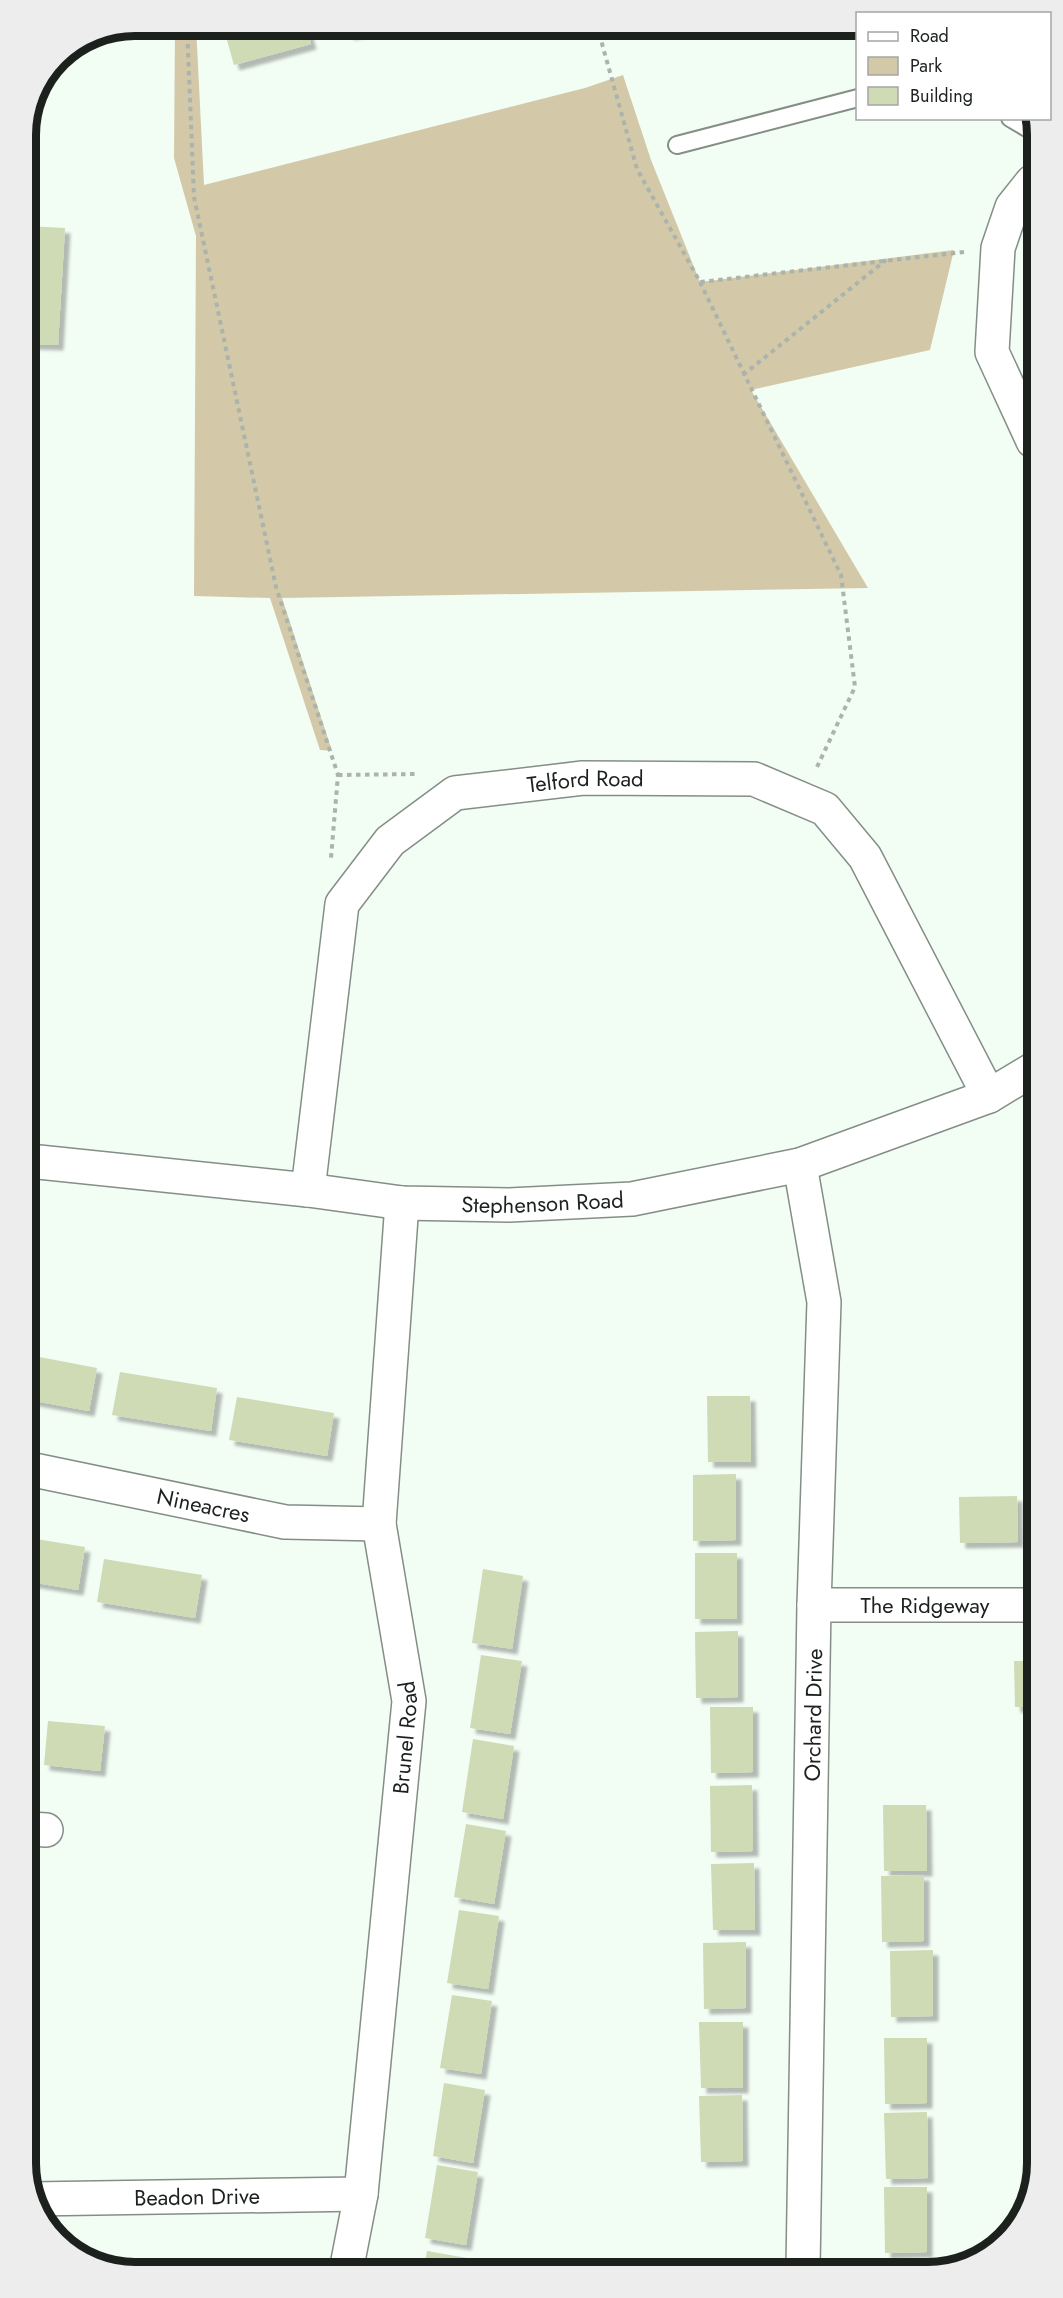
<svg xmlns="http://www.w3.org/2000/svg" width="1063" height="2298" viewBox="0 0 1063 2298" font-family="Jost,sans-serif">
<style>
.green{fill:#d3c9a8}
.building{fill:#cedbb4;filter:url(#shadow)}
.lines{fill:none;stroke-linecap:round;stroke-linejoin:round}
.lane-casing{stroke:#848e86;stroke-width:20}
.street-casing{stroke:#848e86;stroke-width:36}
.path{stroke:#aab3ac;stroke-width:4;stroke-dasharray:4.5 4.5;stroke-linecap:butt}
.lane{stroke:#fff;stroke-width:16}
.street{stroke:#fff;stroke-width:33}
.labels{text-anchor:middle;stroke-width:4.5;stroke-linejoin:round;paint-order:stroke}
.street-label{font-size:22px;fill:#1c211d;stroke:#fff}
.rim{fill:none;stroke:#1c211d;stroke-width:8}
</style>
<defs>
<filter id="shadow"><feDropShadow dx="5.5" dy="5.5" stdDeviation="1.5" flood-color="#0004"/></filter>
</defs>
<rect width="100%" height="100%" fill="#f2fdf4"/>
<path class="green" d="M175,26H196L204,185L585,88L623,75L651,160L700,282L954,250L930,350L751,390L868,588L282,598L332,751L320,750L270,598L194,596L196,236L174,158Z"/>
<g class="building">
<path d="M223,26H306L311,44L234,65Z"/>
<path d="M346,26H383L349,35Z"/>
<path d="M26,226L65,228L58,345L26,344Z"/>
<path d="M27,701L32,702L29,751H27Z"/>
<path d="M29,1355L97,1368L89,1411L29,1400Z"/>
<path d="M120,1372L217,1388L211,1431L112,1415Z"/>
<path d="M707,1396H750L751,1462H708Z"/>
<path d="M237,1397L334,1413L327,1456L229,1440Z"/>
<path d="M736,1474V1540L693,1541V1475Z"/>
<path d="M1017,1496L1018,1542L960,1543L959,1497Z"/>
<path d="M30,1538L85,1547L78,1590L30,1582Z"/>
<rect x="695" y="1553" width="42" height="66"/>
<path d="M104,1559L202,1575L195,1618L97,1602Z"/>
<path d="M483,1569L523,1576L512,1649L472,1643Z"/>
<path d="M738,1631V1697L696,1698L695,1632Z"/>
<path d="M481,1655L522,1661L510,1734L470,1728Z"/>
<path d="M1014,1661H1036V1707H1015Z"/>
<path d="M710,1707H753V1772L711,1773Z"/>
<path d="M48,1721L105,1726L100,1771L44,1765Z"/>
<path d="M473,1739L514,1746L503,1819L462,1812Z"/>
<path d="M752,1785L753,1851L711,1852L710,1786Z"/>
<path d="M883,1805H926L927,1871H884Z"/>
<path d="M466,1824L506,1831L494,1904L454,1897Z"/>
<path d="M754,1863L755,1930H713L711,1864Z"/>
<path d="M924,1875V1941L882,1942L881,1876Z"/>
<path d="M459,1910L499,1916L488,1989L447,1983Z"/>
<path d="M746,1942V2008L704,2009L703,1943Z"/>
<path d="M933,1950V2016L891,2017L890,1951Z"/>
<path d="M452,1995L492,2001L481,2074L440,2068Z"/>
<path d="M699,2022H743V2088H701Z"/>
<path d="M884,2038H927V2103L885,2104Z"/>
<path d="M444,2083L485,2090L473,2163L433,2156Z"/>
<path d="M742,2095L743,2161L701,2162L699,2096Z"/>
<path d="M927,2112L928,2178L886,2179L884,2113Z"/>
<path d="M437,2165L478,2172L466,2245L425,2238Z"/>
<path d="M884,2187H927V2252L885,2253Z"/>
<path d="M427,2251L467,2258L466,2270H424Z"/>
<rect x="876" y="2263" width="43" height="4"/>
</g>
<g class="lines">
<g class="lane-casing">
<g id="lane">
<path d="M1010,118L1032,131"/>
<path d="M677,145L858,98"/>
</g>
</g>
<g class="street-casing">
<g id="street">
<path d="M1032,182L1012,207L998,248L992,352L1033,441"/>
<path id="s1" d="M29,1161L308,1190L402,1203L509,1205L632,1199L800,1165L989,1096L1034,1069"/>
<path d="M800,1165L824,1302L814,1605L803,2268"/>
<path id="s2" d="M308,1190L342,904L390,841L455,793L583,778L754,779L825,809L865,857L989,1096"/>
<path id="s3" d="M29,1469L285,1522L379,1524"/>
<path id="s4" d="M814,1605H1036"/>
<path d="M30,1829L46,1830"/>
<path id="s5" d="M32,2199L361,2194"/>
<path id="s6" d="M346,2271L361,2194L409,1701L379,1524L402,1203"/>
</g>
</g>
<g class="path">
<path d="M187,26L194,197L276,587L338,775L331,858"/>
<path d="M603,26L599,33L637,169L700,282L964,252"/>
<path d="M700,282L841,575L855,687L817,767"/>
<path d="M743,375L886,260"/>
<path d="M338,775L419,774"/>
</g>
<use href="#lane" class="lane"/>
<use href="#street" class="street"/>
</g>
<g class="labels">
<g class="street-label">
<text dy="8" stroke="none"><textPath href="#s2" startOffset="579">Telford Road</textPath></text>
<text dy="8" stroke="none"><textPath href="#s1" startOffset="516">Stephenson Road</textPath></text>
<text dy="8" stroke="none"><textPath href="#s3" startOffset="178">Nineacres</textPath></text>
<text dy="8" stroke="none"><textPath href="#s4" startOffset="111">The Ridgeway</textPath></text>
<text transform="translate(813 1715) rotate(-89)" y="8">Orchard Drive</text>
<text dy="8" stroke="none"><textPath href="#s6" startOffset="537">Brunel Road</textPath></text>
<text dy="8" stroke="none"><textPath href="#s5" startOffset="165">Beadon Drive</textPath></text>
</g>
</g>
<path d="M0 0H1063V2298H0ZM135 36H928A99 99 0 0 1 1027 135V2163A99 99 0 0 1 928 2262H135A99 99 0 0 1 36 2163V135A99 99 0 0 1 135 36Z" fill="#ededed" fill-rule="evenodd"/>
<path class="rim" d="M135 36H928A99 99 0 0 1 1027 135V2163A99 99 0 0 1 928 2262H135A99 99 0 0 1 36 2163V135A99 99 0 0 1 135 36Z"/>
<rect x="856" y="12" width="195" height="108" fill="#ffffff" stroke="#a4a6a5" stroke-width="1.5"/>
<rect x="868" y="32" width="30" height="9" fill="#ffffff" stroke="#a4a6a5" stroke-width="1.5"/>
<text x="910" y="42" font-size="18" fill="#1c211d">Road</text>
<rect x="868" y="57" width="30" height="18" fill="#d3c9a8" stroke="#a4a6a5" stroke-width="1.5"/>
<text x="910" y="72" font-size="18" fill="#1c211d">Park</text>
<rect x="868" y="87" width="30" height="18" fill="#cedbb4" stroke="#a4a6a5" stroke-width="1.5"/>
<text x="910" y="102" font-size="18" fill="#1c211d">Building</text>
</svg>
